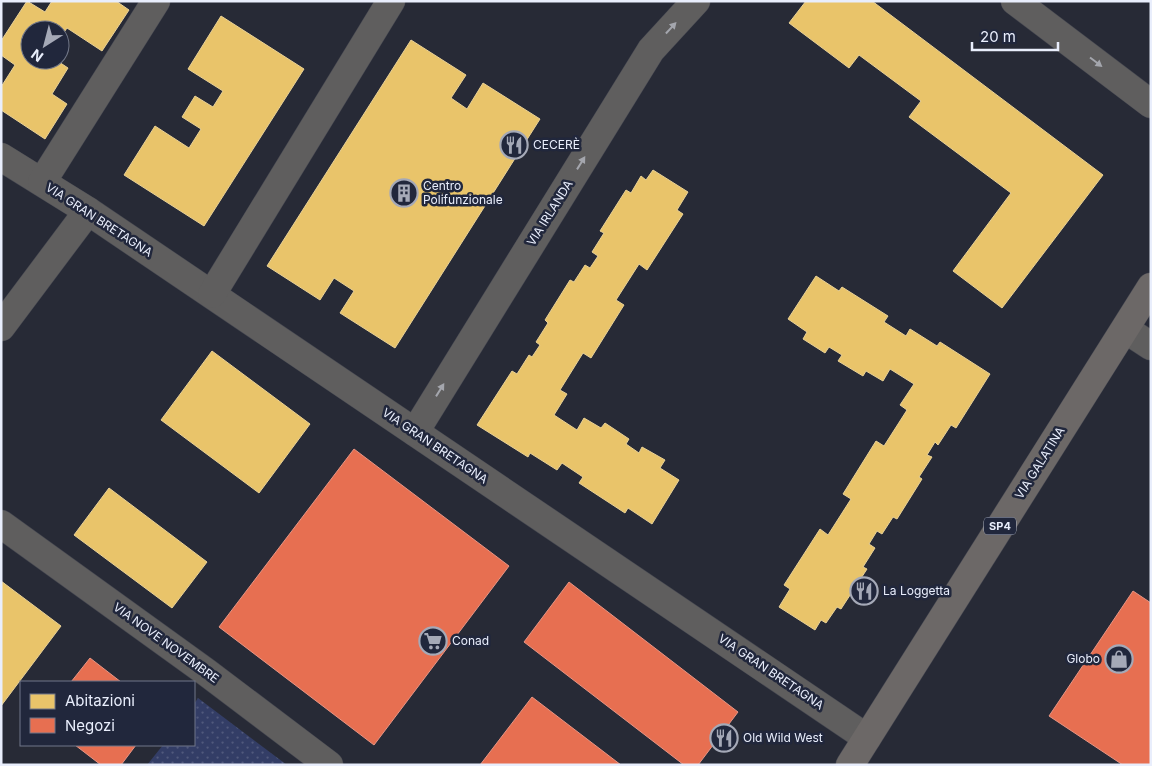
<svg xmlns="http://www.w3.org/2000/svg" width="1152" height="766" viewBox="0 0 1152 766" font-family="Inter,sans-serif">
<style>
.grass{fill:url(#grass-dots)}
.homes{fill:#e9c46a;stroke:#e9d196}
.shops{fill:#e76f51;stroke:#e89584}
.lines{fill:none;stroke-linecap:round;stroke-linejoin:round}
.minor-casing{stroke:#444650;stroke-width:29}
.major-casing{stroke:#444650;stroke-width:29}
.minor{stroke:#5f5e5e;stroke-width:28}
.major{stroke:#6c6867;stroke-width:28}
.oneway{fill:#a4a6ad}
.labels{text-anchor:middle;stroke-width:5;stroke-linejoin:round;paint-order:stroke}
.shield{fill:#21273c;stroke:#adb2c2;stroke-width:1}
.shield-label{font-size:11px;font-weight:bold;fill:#e9eefc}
.poi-label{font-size:12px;fill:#e9eefc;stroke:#21273c;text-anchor:start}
.street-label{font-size:12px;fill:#e9eefc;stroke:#21273c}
</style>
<defs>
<pattern id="grass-dots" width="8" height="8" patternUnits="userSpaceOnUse" patternTransform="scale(1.25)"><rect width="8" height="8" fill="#333d66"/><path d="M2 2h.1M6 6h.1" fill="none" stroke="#51597d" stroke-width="1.8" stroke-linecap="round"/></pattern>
</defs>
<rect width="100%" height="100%" fill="#272a36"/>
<path class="grass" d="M198,698L287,765H147L163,745H194V704Z"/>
<g class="homes">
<path d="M27,1L45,12L52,1H116L129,10L102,51L67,28L60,38V30H30V60H56L68,68L52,94L67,104L45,139L1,110V87L15,65L1,55V41Z"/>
<path d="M806,1H872L1103,175L1002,308L953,271L1011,193L909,117L921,101L859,55L849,68L789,23Z"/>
<path d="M221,16L304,69L204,226L124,175L155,126L189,148L201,129L182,117L195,96L213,107L223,91L188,69Z"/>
<path d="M411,40L466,75L451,98L467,109L483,83L540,119L395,348L340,313L354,291L334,278L320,300L267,266Z"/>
<path d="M653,170L688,192L677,210L683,214L647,270L639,264L616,300L624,305L591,358L583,353L560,390L567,394L554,415L577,430L584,418L601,428L605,423L629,439L626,444L639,453L642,447L665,460L660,468L679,480L652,524L628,508L625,513L579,483L583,477L562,463L557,470L530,453L528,457L477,425L512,371L517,374L529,355L532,357L540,345L536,342L548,323L545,320L570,280L574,282L585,265L590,268L598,256L592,252L604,233L600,231L626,190L631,193L641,176L646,180Z"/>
<path d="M816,276L839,291L842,287L888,316L884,322L906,336L910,329L937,346L940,342L990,374L956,428L951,425L938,445L935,442L927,455L932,457L919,477L922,479L897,519L893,517L882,534L877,531L869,544L875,548L863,567L867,569L841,609L837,607L826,623L821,620L815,630L779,607L790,589L784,585L820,529L828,535L851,499L843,494L876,441L884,446L907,410L900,405L914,384L890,369L883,381L866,371L863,376L838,361L842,355L829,347L825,353L803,339L807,332L788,319Z"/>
<path d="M212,351L310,424L259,493L161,420Z"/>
<path d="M109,488L207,562L172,608L74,535Z"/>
<path d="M1,581L61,626L1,706Z"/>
</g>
<g class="shops">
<path d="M354,449L509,566L374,745L219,627Z"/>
<path d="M569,582L738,712L698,765H684L524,642Z"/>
<path d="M1133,591L1151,603V765H1123L1049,716Z"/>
<path d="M90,658L121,682H71Z"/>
<path d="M532,697L621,765H480Z"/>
<path d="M75,745H136L121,765H101Z"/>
</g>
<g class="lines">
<g class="minor-casing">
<g id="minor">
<path d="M1015,1L1151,104"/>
<path d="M1,157L88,211L867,738"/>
<path d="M42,182L156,1"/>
<path d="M212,294L391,1"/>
<path d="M1,327L88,211"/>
<path d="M1125,329L1151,346"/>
<path d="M415,432L651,50L696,1"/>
<path d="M1,524L206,672L329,765"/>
</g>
</g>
<g class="major-casing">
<path id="major" d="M850,765L1151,287"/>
</g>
<use href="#minor" class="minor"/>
<use href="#major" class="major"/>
</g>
<defs><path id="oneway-solid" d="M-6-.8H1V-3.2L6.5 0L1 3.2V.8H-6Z" transform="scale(1.25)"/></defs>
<g class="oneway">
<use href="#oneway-solid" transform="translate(671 28) rotate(-47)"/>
<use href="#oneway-solid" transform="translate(1096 62) rotate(37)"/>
<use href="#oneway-solid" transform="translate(581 163) rotate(-58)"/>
<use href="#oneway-solid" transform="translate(440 390) rotate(-58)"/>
</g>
<defs>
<g id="restaurant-ring" transform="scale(1.4375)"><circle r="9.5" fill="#21273c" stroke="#a5a9b7" stroke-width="1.5"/><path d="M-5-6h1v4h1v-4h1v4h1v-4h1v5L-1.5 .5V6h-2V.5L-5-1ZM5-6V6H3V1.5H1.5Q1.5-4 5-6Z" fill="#a5a9b7"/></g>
<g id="building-ring" transform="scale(1.4375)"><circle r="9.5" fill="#21273c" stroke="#a5a9b7" stroke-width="1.5"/><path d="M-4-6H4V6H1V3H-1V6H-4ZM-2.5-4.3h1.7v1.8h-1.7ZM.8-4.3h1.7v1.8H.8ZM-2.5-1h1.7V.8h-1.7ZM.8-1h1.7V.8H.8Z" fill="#a5a9b7"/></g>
<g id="supermarket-ring" transform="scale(1.4375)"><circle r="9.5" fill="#21273c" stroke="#a5a9b7" stroke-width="1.5"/><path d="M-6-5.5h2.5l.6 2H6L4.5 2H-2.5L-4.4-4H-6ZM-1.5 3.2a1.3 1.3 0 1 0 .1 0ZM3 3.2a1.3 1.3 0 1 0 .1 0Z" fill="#a5a9b7"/></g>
<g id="shop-ring" transform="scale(1.4375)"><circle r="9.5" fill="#21273c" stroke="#a5a9b7" stroke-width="1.5"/><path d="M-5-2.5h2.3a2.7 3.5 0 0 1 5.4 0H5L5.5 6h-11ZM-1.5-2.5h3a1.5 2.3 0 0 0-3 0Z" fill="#a5a9b7"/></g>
</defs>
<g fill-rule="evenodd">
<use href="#restaurant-ring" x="514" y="145"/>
<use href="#building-ring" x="404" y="193"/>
<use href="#restaurant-ring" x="864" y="591"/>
<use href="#supermarket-ring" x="433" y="641"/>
<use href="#shop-ring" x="1119" y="659"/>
<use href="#restaurant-ring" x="724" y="738"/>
</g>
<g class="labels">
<rect class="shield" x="984" y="517.5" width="32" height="17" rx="4"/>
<g class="shield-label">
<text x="1000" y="530">SP4</text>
</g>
<g class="poi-label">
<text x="533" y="149">CECERÈ</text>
<text x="423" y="190">Centro<tspan x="423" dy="14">Polifunzionale</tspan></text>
<text x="883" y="595">La Loggetta</text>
<text x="452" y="645">Conad</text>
<text x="1100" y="663" text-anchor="end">Globo</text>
<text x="743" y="742">Old Wild West</text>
</g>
<g class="street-label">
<text transform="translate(550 213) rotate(-58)" y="4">VIA IRLANDA</text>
<text transform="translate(99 220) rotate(33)" y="4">VIA GRAN BRETAGNA</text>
<text transform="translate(435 446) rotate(34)" y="4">VIA GRAN BRETAGNA</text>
<text transform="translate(1040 463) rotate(-58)" y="4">VIA GALATINA</text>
<text transform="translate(166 643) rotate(36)" y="4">VIA NOVE NOVEMBRE</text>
<text transform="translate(771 672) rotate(34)" y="4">VIA GRAN BRETAGNA</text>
</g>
</g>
<rect width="1152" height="766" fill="none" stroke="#e9eefc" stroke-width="5"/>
<rect x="20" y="681" width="175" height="65" fill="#21273c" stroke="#717789"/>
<rect x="30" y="694" width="25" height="15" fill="#e9c46a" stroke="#717789"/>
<text x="65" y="706" font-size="15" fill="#e9eefc">Abitazioni</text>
<rect x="30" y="718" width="25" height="15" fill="#e76f51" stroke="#717789"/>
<text x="65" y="731" font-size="15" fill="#e9eefc">Negozi</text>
<g transform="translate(45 45) rotate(216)"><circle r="24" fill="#21273c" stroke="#717789"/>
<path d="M0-4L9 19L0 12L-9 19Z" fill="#a5a9b7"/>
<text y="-8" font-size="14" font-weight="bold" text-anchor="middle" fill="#e9eefc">N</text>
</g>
<path d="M972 42v8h86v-8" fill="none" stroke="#e9eefc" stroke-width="2.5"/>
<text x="980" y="42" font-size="15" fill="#e9eefc" stroke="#21273c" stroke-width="4" paint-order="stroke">20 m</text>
</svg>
